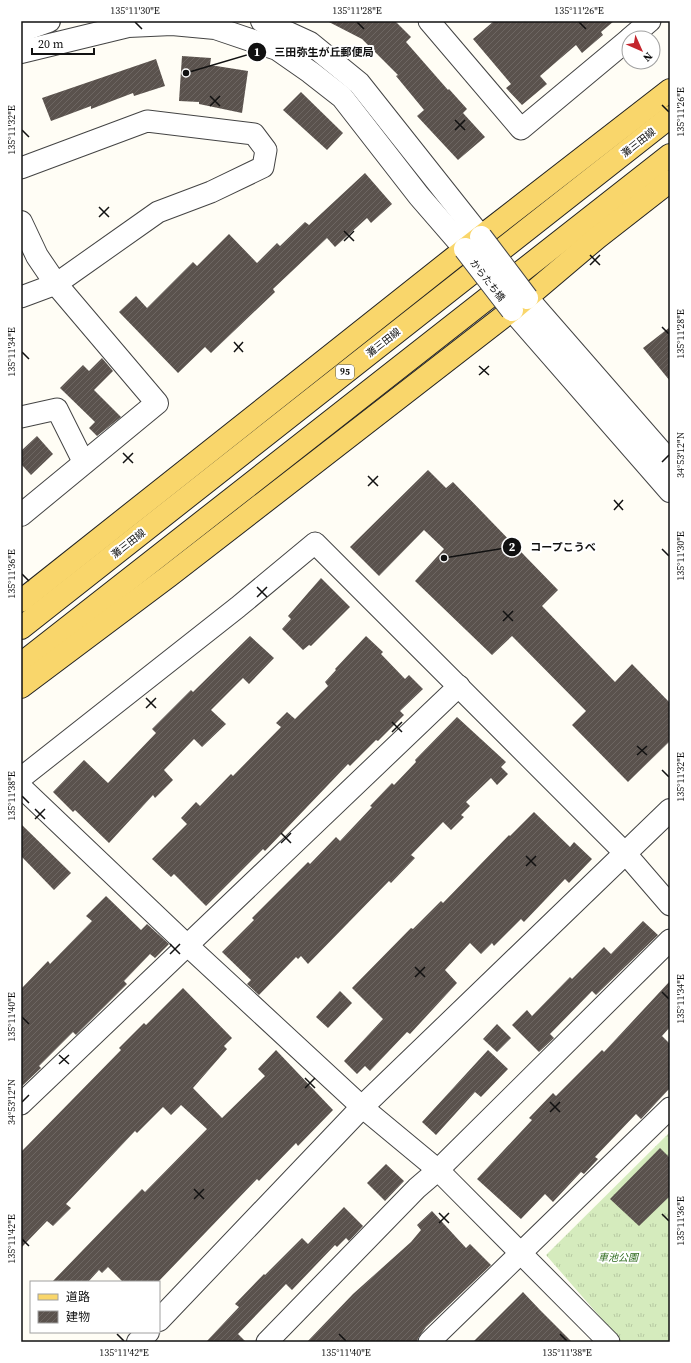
<svg xmlns="http://www.w3.org/2000/svg" width="691" height="1363" viewBox="0 0 691 1363" font-family="'Source Serif 4','Noto Sans JP',serif">
<style>
.grass{fill:url(#grass-tufts)}
.building{fill:url(#building-hatch)}
.lines{fill:none;stroke-linecap:round;stroke-linejoin:round}
.minor-casing{stroke:#444;stroke-width:23}
.tertiary-casing{stroke:#444;stroke-width:24}
.primary-casing{stroke:#222;stroke-width:24}
.minor{stroke:#fff;stroke-width:21}
.tertiary{stroke:#fff;stroke-width:22}
.primary{stroke:#f9d66b;stroke-width:22}
.tertiary-bridge-casing{stroke:#444;stroke-width:24;stroke-linecap:butt}
.tertiary-bridge{stroke:#fff;stroke-width:22}
.ticks{fill:none;stroke:#111;stroke-width:1.5}
.labels{text-anchor:middle;stroke-width:4;stroke-linejoin:round;paint-order:stroke}
.shield{fill:#fff;stroke:#585858;stroke-width:1}
.shield-label{font-size:9px;font-weight:bold;fill:#111}
.street-label{font-size:10px;fill:#111;stroke:#fff}
.park-label{font-size:10px;font-style:italic;fill:#2f6b1f;stroke:#fff}
.leader{fill:none;stroke:#111;stroke-width:1.5}
.callout-dot{fill:#111;stroke:#fff;stroke-width:1.5}
.mark-label{font-size:12px;text-anchor:middle;font-weight:bold;fill:#fff}
.callout-label{font-size:11px;text-anchor:middle;font-weight:bold;fill:#111;stroke:#fff;stroke-width:4;stroke-linejoin:round;paint-order:stroke}
.neatline{fill:none;stroke:#111;stroke-width:1.5}
.ticks-label{font-size:10px;text-anchor:middle;fill:#111}
</style>
<defs>
<pattern id="grass-tufts" width="24" height="20" patternUnits="userSpaceOnUse"><rect width="24" height="20" fill="#d5ebbd"/><path d="M3 7l-1-3M5 7V3M7 7l1-3M15 17l-1-3M17 17v-4M19 17l1-3" fill="none" stroke="#b6c8a1"/></pattern>
<pattern id="building-hatch" width="6" height="6" patternUnits="userSpaceOnUse"><rect width="6" height="6" fill="#5a524d"/><path d="M-1 1l2-2M0 6l6-6M5 7l2-2" fill="none" stroke="#6d6662"/></pattern>
</defs>
<rect width="100%" height="100%" fill="#fffdf5"/>
<path class="grass" d="M670,1132V1342H622L546,1255Z"/>
<g class="building">
<path d="M327,21H395L411,37L406,42L448,90L449,89L467,109L463,113L485,137L458,160L417,116L424,110L396,76L398,75L362,39Z"/>
<path d="M494,21H614L601,32L603,35L582,53L576,45L540,76L547,84L522,105L506,88L511,84L473,39Z"/>
<path d="M182,56L211,58L210,65L248,71L242,113L199,104V102L179,101Z"/>
<path d="M156,59L165,86L134,96L133,93L91,109V106L51,121L42,98Z"/>
<path d="M301,92L343,133L327,150L283,110Z"/>
<path d="M365,173L392,204L371,223L367,218L335,247L327,238L273,289L275,292L211,353L205,347L178,373L119,312L136,296L147,308L193,262L197,266L229,234L257,263L277,243L280,246L305,222L309,225Z"/>
<path d="M670,327V381L643,348Z"/>
<path d="M102,358L113,371L94,390L121,417L97,436L89,428L95,422L60,388L83,365L89,371Z"/>
<path d="M37,436L53,454L31,475L21,464V451Z"/>
<path d="M428,470L446,488L453,482L558,590L542,606L615,682L632,664L670,703V741L628,782L572,725L586,711L512,636L492,655L415,581L444,549L424,530L379,576L350,547Z"/>
<path d="M321,578L350,607L311,646L309,645L303,650L282,629L291,619L288,616Z"/>
<path d="M250,636L274,658L249,684L243,678L211,710L226,724L202,747L194,739L164,770L173,780L155,798L153,795L109,843L75,810L73,812L53,792L84,760L108,783L156,733L152,729L191,690L193,692Z"/>
<path d="M366,636L383,652L381,654L405,679L409,675L423,689L400,711L404,715L378,741L376,740L350,766L348,764L265,851L263,849L206,906L174,874L171,877L152,859L187,824L181,818L196,802L200,806L231,774L233,776L281,727L276,723L287,712L295,719L328,686L325,682L336,670L335,669Z"/>
<path d="M457,717L506,762L501,767L508,774L497,785L491,778L466,802L470,806L461,815L464,817L451,830L443,822L411,855L415,858L391,883L389,881L308,964L301,956L298,959L296,957L259,995L247,984L251,980L222,952L254,920L252,918L308,862L310,864L336,837L340,841L372,807L370,806L392,783L394,785L416,762L415,760Z"/>
<path d="M534,812L570,847L574,842L592,859L569,883L565,879L524,922L521,919L494,946L492,943L481,954L470,943L445,970L457,983L410,1034L407,1032L370,1071L365,1066L357,1074L344,1061L383,1019L352,988L411,928L413,929L441,901L443,903L509,835L510,836Z"/>
<path d="M21,824L71,873L54,890L21,856Z"/>
<path d="M106,896L141,930L147,924L169,944L155,958L150,954L124,981L127,984L76,1035L73,1032L39,1066L41,1068L21,1087V989L48,961L50,964L92,921L86,916Z"/>
<path d="M643,921L658,935L596,995L592,991L550,1034L554,1038L539,1052L512,1025L527,1010L532,1016L570,977L572,979L604,947L611,954Z"/>
<path d="M670,981V1027L662,1036L670,1044V1088L641,1119L636,1114L595,1157L598,1159L584,1174L581,1172L553,1202L545,1194L521,1219L477,1179L532,1120L529,1118L553,1093L556,1096L602,1050L604,1052Z"/>
<path d="M183,988L232,1038L224,1046L227,1049L193,1088L222,1118L265,1076L258,1069L276,1050L333,1110L298,1146L296,1143L259,1181L257,1179L158,1282H123L108,1267L102,1273L99,1270L88,1282H52L142,1189L145,1192L207,1129L181,1105L171,1115L163,1107L137,1133L135,1131L66,1204L71,1208L53,1226L47,1221L21,1248V1152L121,1050L119,1048L144,1023L146,1025Z"/>
<path d="M340,991L352,1003L328,1028L316,1017Z"/>
<path d="M497,1024L511,1038L497,1052L483,1039Z"/>
<path d="M488,1050L508,1069L481,1097L475,1092L436,1135L422,1122Z"/>
<path d="M660,1148L670,1158V1196L639,1226L610,1199Z"/>
<path d="M386,1164L404,1181L385,1201L367,1183Z"/>
<path d="M344,1207L363,1226L349,1241L346,1238L337,1247L335,1245L292,1290L286,1284L238,1334L246,1342H206L239,1307L235,1304L264,1274L265,1275L302,1238L308,1244Z"/>
<path d="M432,1211L466,1248L470,1244L491,1265L426,1327L418,1338L417,1342H307L353,1294L411,1242L421,1230L417,1225Z"/>
<path d="M523,1292L540,1310L572,1342H473Z"/>
</g>
<g class="lines">
<g class="minor-casing">
<g id="minor">
<path d="M429,21L521,129L629,39"/>
<path d="M630,38L650,21"/>
<path d="M21,168L147,121L254,134L266,150L263,167L211,192L158,212L56,284L21,297"/>
<path d="M21,417L57,409L84,463"/>
<path d="M21,778L238,607L315,543L626,854L670,905"/>
<path d="M21,787L187,945L362,1107L438,1170L609,1342"/>
<path d="M21,1104L459,686"/>
<path d="M267,1342L417,1188L438,1170L670,940"/>
<path d="M429,1342L670,1108"/>
</g>
</g>
<g class="tertiary-casing">
<g id="tertiary">
<path d="M262,21L310,43L359,83L481,237"/>
<path d="M21,31L49,21"/>
<path d="M21,52L128,26L172,24L215,28L277,49L310,72L342,97L419,196L465,249"/>
<path d="M21,222L37,256L56,284L157,403L21,515"/>
<path d="M527,298L670,462"/>
<path d="M512,310L670,491"/>
<path d="M159,1320L362,1107L670,810"/>
<path d="M138,1342L148,1332"/>
</g>
</g>
<g class="primary-casing">
<g id="primary">
<path d="M21,601L465,249L670,90"/>
<path d="M21,628L670,117"/>
<path d="M21,664L670,155"/>
<path d="M21,687L169,576L512,310L597,238L670,181"/>
</g>
</g>
<use href="#minor" class="minor"/>
<use href="#tertiary" class="tertiary"/>
<use href="#primary" class="primary"/>
<g class="tertiary-bridge-casing">
<g id="tertiary-bridge">
<path d="M481,237L527,298"/>
<path d="M465,249L512,310"/>
</g>
</g>
<use href="#tertiary-bridge" class="tertiary-bridge"/>
</g>
<path class="ticks" d="M135,22L142,29M357,22L364,29M579,22L586,29M210,96L220,106M662,105L669,112M210,106L220,96M455,120L465,130M22,130L29,137M455,130L465,120M99,207L109,217M99,217L109,207M344,231L354,241M344,241L354,231M590,255L600,265M590,265L600,255M662,327L669,334M234,342L243,352M22,352L29,359M234,352L243,342M479,366L489,375M479,375L489,366M123,453L133,463M662,462L669,455M123,463L133,453M368,476L378,486M368,486L378,476M614,500L623,510M614,510L623,500M662,549L669,556M22,574L29,581M257,587L267,597M257,597L267,587M503,611L513,621M503,621L513,611M146,698L156,708M146,708L156,698M392,722L402,732M392,732L402,722M637,746L647,755M637,755L647,746M662,770L669,777M22,796L29,803M35,809L45,819M35,819L45,809M281,833L291,843M281,843L291,833M526,856L536,866M526,866L536,856M170,944L180,954M170,954L180,944M415,967L425,977M415,977L425,967M662,992L669,999M22,1017L29,1024M59,1055L69,1064M59,1064L69,1055M305,1078L315,1088M305,1088L315,1078M22,1102L29,1095M550,1102L560,1112M550,1112L560,1102M194,1189L204,1199M194,1199L204,1189M439,1213L449,1223M662,1214L669,1221M439,1223L449,1213M22,1239L29,1246M117,1334L124,1341M339,1334L346,1341M560,1334L567,1341"/>
<g class="labels">
<rect class="shield" x="336" y="365" width="18" height="14" rx="3"/>
<g class="shield-label">
<text x="345" y="375">95</text>
</g>
<g class="street-label">
<text transform="translate(638 142) rotate(-38)" y="4">灘三田線</text>
<text transform="translate(488 280) rotate(52)" y="4">からたち橋</text>
<text transform="translate(383 342) rotate(-38)" y="4">灘三田線</text>
<text transform="translate(128 543) rotate(-38)" y="4">灘三田線</text>
</g>
<g class="park-label">
<text x="618" y="1261">車池公園</text>
</g>
</g>
<path class="leader" d="M186 73L257 52M444 558L512 547"/>
<g class="callout-dot">
<circle cx="186" cy="73" r="4"/>
<circle cx="444" cy="558" r="4"/>
<circle cx="257" cy="52" r="10"/>
<circle cx="512" cy="547" r="10"/>
</g>
<g class="mark-label">
<text x="257" y="56">1</text>
<text x="512" y="551">2</text>
</g>
<g class="callout-label">
<text x="324" y="56">三田弥生が丘郵便局</text>
<text x="563" y="551">コープこうべ</text>
</g>
<rect width="691" height="1363" fill="none" stroke="#ffffff" stroke-width="44"/>
<rect x="30" y="1281" width="130" height="52" fill="#ffffff" stroke="#a0a0a0"/>
<rect x="38" y="1294" width="20" height="6" fill="#f9d66b" stroke="#a0a0a0"/>
<text x="66" y="1301" font-size="12" fill="#111111">道路</text>
<rect x="38" y="1311" width="20" height="12" fill="url(#building-hatch)" stroke="#a0a0a0"/>
<text x="66" y="1321" font-size="12" fill="#111111">建物</text>
<g transform="translate(641 50) rotate(135)"><circle r="19" fill="#ffffff" stroke="#a0a0a0"/>
<path d="M0-3L7 15L0 10L-7 15Z" fill="#c4262e"/>
<text y="-6" font-size="11" font-weight="bold" text-anchor="middle" fill="#111111">N</text>
</g>
<path d="M32 48v6h62v-6" fill="none" stroke="#111111" stroke-width="2"/>
<text x="38" y="48" font-size="12" fill="#111111" stroke="#ffffff" stroke-width="3" paint-order="stroke">20 m</text>
<rect x="22" y="22" width="647" height="1319" class="neatline"/>
<g class="ticks-label">
<text x="135" y="14">135°11'30"E</text>
<text x="357" y="14">135°11'28"E</text>
<text x="579" y="14">135°11'26"E</text>
<text transform="translate(680 112) rotate(-90)" y="4">135°11'26"E</text>
<text transform="translate(11 130) rotate(-90)" y="4">135°11'32"E</text>
<text transform="translate(680 334) rotate(-90)" y="4">135°11'28"E</text>
<text transform="translate(11 352) rotate(-90)" y="4">135°11'34"E</text>
<text transform="translate(680 455) rotate(-90)" y="4">34°53'12"N</text>
<text transform="translate(680 556) rotate(-90)" y="4">135°11'30"E</text>
<text transform="translate(11 574) rotate(-90)" y="4">135°11'36"E</text>
<text transform="translate(680 777) rotate(-90)" y="4">135°11'32"E</text>
<text transform="translate(11 796) rotate(-90)" y="4">135°11'38"E</text>
<text transform="translate(680 999) rotate(-90)" y="4">135°11'34"E</text>
<text transform="translate(11 1017) rotate(-90)" y="4">135°11'40"E</text>
<text transform="translate(11 1102) rotate(-90)" y="4">34°53'12"N</text>
<text transform="translate(680 1221) rotate(-90)" y="4">135°11'36"E</text>
<text transform="translate(11 1239) rotate(-90)" y="4">135°11'42"E</text>
<text x="124" y="1356">135°11'42"E</text>
<text x="346" y="1356">135°11'40"E</text>
<text x="567" y="1356">135°11'38"E</text>
</g>
</svg>
